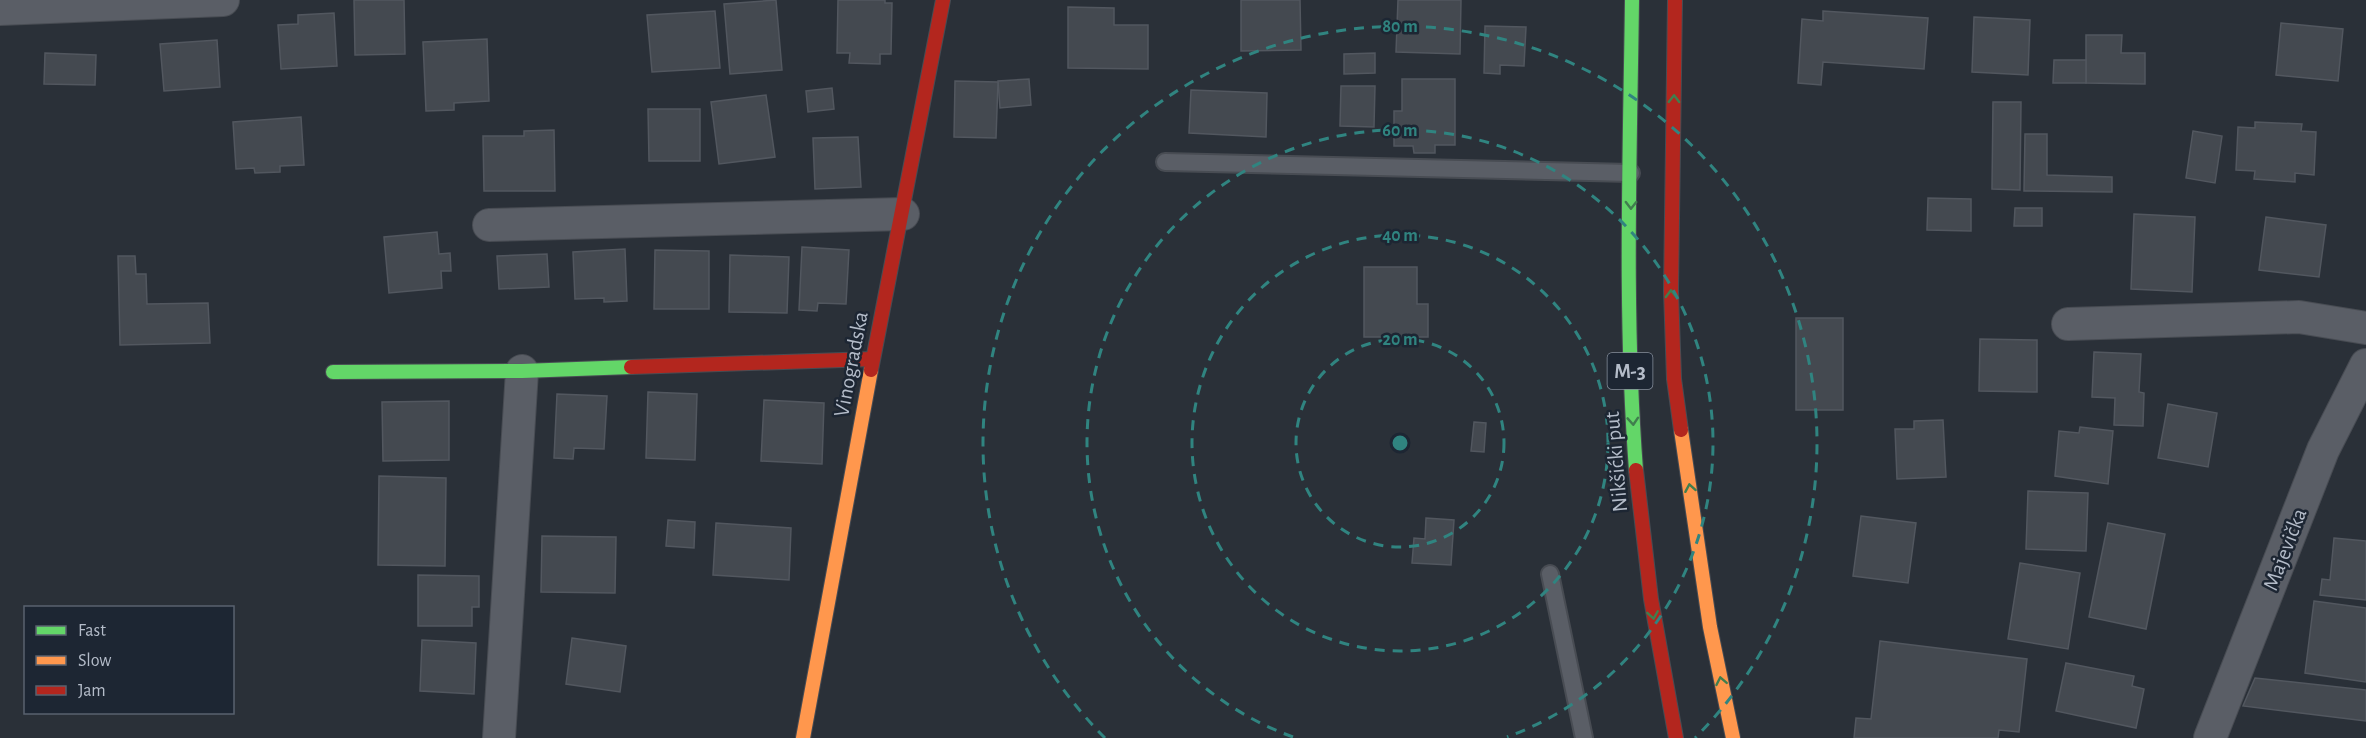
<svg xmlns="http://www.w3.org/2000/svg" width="2366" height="738" viewBox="0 0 2366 738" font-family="'Alegreya Sans',sans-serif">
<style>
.building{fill:#444950;stroke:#52575f;stroke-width:1.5}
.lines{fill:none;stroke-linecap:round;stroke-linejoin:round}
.lane-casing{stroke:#484c53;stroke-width:20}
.street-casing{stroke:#484c53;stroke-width:34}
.fast-casing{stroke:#484c53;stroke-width:16}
.slow-casing{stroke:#484c53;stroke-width:16}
.jam-casing{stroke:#484c53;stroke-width:16}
.lane{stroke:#5a5e66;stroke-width:16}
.street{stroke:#5a5e66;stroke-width:32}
.fast{stroke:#63d668;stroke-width:14}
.slow{stroke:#ff974d;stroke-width:14}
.jam{stroke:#b3261e;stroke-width:14}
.oneway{stroke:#407e4e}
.ring{fill:none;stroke:#308480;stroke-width:3;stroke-dasharray:10 8}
.labels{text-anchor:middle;stroke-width:5;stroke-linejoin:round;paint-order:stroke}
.shield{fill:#1d2633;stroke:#878f9c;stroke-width:1.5}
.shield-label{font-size:21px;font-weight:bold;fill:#b4bcc9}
.street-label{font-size:22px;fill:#b4bcc9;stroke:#1d2633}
.centre{fill:#308480;stroke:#1d2633;stroke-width:3}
.ring-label{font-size:18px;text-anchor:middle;font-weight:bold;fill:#308480;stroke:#1d2633;stroke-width:5;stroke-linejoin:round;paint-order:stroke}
</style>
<rect width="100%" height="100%" fill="#2a3038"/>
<g class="building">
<path d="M354,0H404L405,54L355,55Z"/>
<path d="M776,0L782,70L730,74L724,4Z"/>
<path d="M838,0H885V3H892L891,54H880V64L849,63L850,53H837Z"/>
<path d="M1241,0H1300L1301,50L1241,51Z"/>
<path d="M1398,0H1461L1460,54L1396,52Z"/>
<path d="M1068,7L1114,8V25H1148V69L1068,68Z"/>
<path d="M715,11L720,68L652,72L647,15Z"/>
<path d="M1823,11L1928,18L1924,69L1823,62L1821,85L1798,83L1802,19L1823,21Z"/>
<path d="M334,13L337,66L281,69L278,25L298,24V15Z"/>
<path d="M1974,17L2030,20L2028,75L1972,72Z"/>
<path d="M2281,23L2343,29L2338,81L2276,75Z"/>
<path d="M1485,26L1526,27L1524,66L1500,65V74L1484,73Z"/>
<path d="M2086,35H2122L2121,53H2145V84L2086,83Z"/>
<path d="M487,39L489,101L454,103V110L426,111L423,42Z"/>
<path d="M217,40L220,87L164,91L160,44Z"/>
<path d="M45,53L96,55L95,85L44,84Z"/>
<path d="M1375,53V73L1344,74V54Z"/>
<path d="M2054,60H2086V83H2053Z"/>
<path d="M1029,79L1031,105L1000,108L998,81Z"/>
<path d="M1402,79H1455V145H1435V153H1414L1413,146H1394V111H1402Z"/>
<path d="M955,81L998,82L996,138L954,137Z"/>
<path d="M1341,86H1375L1374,127L1340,126Z"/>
<path d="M832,88L834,109L808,112L806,91Z"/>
<path d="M1191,90L1267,93L1266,137L1189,133Z"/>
<path d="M766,95L775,157L719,164L711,102Z"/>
<path d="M1993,102H2021L2020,190L1992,189Z"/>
<path d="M648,109H700V161H649Z"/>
<path d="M301,117L304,165L280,166V172L255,173L254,168L236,169L233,122Z"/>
<path d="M2255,122L2302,124L2301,131L2316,132L2314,175L2295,173V182L2254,179L2255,171L2236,170L2238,127L2255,128Z"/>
<path d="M554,130L555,191H484L483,136H524V131Z"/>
<path d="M2193,131L2222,136L2215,183L2186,178Z"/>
<path d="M2025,134H2047V175L2112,177V192L2024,191Z"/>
<path d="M858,137L861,187L815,189L813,138Z"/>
<path d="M1928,198L1971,199V231L1927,230Z"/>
<path d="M2015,208H2042V226H2014Z"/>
<path d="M2134,214L2195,217L2192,292L2131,289Z"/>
<path d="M2266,217L2326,225L2319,277L2259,270Z"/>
<path d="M437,232L439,254L450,253L451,271H441L442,288L389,293L384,237Z"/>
<path d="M802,247L849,250L846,304L818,303L817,311L799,310Z"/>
<path d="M625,249L627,301L604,302V298L575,299L573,252Z"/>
<path d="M655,250L709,251V309H654Z"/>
<path d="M547,254L549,287L499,289L497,256Z"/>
<path d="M730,255L789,257L787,313L729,312Z"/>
<path d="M118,256H135L136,274H146L147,304L208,303L210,343L120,345Z"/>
<path d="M1364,267H1417V304H1428V337H1364Z"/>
<rect x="1796" y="318" width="47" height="92"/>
<path d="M1980,339L2037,340V392L1979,391Z"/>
<path d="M2094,352L2141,354L2139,392L2144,393L2143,426L2114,425L2115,398L2092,397Z"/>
<path d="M648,392L697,394L695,460L646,458Z"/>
<path d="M557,394L607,396L604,449L574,448L573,459L554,458Z"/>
<path d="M764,400L824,403L822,464L761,461Z"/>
<path d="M449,401V460L383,461L382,402Z"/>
<path d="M2168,404L2217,413L2208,467L2158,458Z"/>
<path d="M1943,420L1946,477L1897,479L1895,429H1914V421Z"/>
<path d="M1474,422L1486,423L1484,452L1471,451Z"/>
<path d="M2080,427L2113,431L2108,484L2055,476L2059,431L2079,433Z"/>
<path d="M379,476L446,478L445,566L378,565Z"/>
<path d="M2028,491L2088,493L2086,551L2026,549Z"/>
<path d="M1861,516L1916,523L1908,583L1853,576Z"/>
<path d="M1426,518L1454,520L1451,565L1412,563L1414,538L1425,539Z"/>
<path d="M668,520L695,522L694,548L666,546Z"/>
<path d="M716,523L791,528L789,580L713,575Z"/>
<path d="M2108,523L2165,534L2146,629L2089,617Z"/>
<path d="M542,536L616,537L615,593L541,592Z"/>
<path d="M2334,538L2366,541V600L2320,595L2322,579L2330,580Z"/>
<path d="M2020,563L2080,573L2068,649L2008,639Z"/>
<path d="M418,575L479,576V607H472V626H418Z"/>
<path d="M2314,601L2366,608V682L2305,673Z"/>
<path d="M572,638L626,646L620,692L566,684Z"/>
<path d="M422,640L476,643L474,694L420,691Z"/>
<path d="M1880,641L2027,659L2019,732L1999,730L1998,738H1854L1856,718L1871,719Z"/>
<path d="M2066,663L2134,676L2132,686L2144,689L2136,728L2056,711Z"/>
<path d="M2255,678L2366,690V721L2243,706Z"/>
</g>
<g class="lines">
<g class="lane-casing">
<g id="lane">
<path d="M1165,162L1631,173"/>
<path d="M1550,574L1584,738"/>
</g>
</g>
<g class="street-casing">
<g id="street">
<path d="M0,9L223,0"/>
<path d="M489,225L903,214"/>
<path d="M2068,324L2299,317L2366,328"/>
<path d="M499,738L522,371"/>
<path d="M2210,738L2323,450L2366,365"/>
</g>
</g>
<g class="fast-casing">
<g id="fast">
<path d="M1632,0C1630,157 1624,314 1636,470"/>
<path d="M333,372L522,371L631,367"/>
</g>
</g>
<g class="slow-casing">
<g id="slow">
<path d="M1681,430L1710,627L1733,738"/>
<path d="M803,738L871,370"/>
</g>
</g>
<g class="jam-casing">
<g id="jam">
<path d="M1675,0L1671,291L1674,379L1681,430"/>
<path d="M631,367L872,359"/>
<path d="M871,370L943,0"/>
<path d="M1636,470L1651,599L1676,738"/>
</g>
</g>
<use href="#lane" class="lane"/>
<use href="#street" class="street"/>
<use href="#fast" class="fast"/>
<use href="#slow" class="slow"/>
<use href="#jam" class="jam"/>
</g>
<defs><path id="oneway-chevron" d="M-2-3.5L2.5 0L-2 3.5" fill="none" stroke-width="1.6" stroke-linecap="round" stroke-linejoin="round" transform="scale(1.5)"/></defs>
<g class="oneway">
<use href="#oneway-chevron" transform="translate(1674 99) rotate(-89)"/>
<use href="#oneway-chevron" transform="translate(1631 205) rotate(91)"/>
<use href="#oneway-chevron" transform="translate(1671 294) rotate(-91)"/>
<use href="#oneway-chevron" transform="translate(1633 421) rotate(86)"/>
<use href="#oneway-chevron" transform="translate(1690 488) rotate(-100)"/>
<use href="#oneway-chevron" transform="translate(1653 615) rotate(81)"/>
<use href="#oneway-chevron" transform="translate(1721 681) rotate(-101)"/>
</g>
<g class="ring">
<circle cx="1400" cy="443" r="104"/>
<circle cx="1400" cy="443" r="208"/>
<path d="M1293 737A313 313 0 1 1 1507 737"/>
<path d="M1105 738A417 417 0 1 1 1695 738"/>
</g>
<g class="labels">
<rect class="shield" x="1607.5" y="353" width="45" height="36" rx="4.5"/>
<g class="shield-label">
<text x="1630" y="378">M-3</text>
</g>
<g class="street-label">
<text transform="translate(850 364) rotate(-79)" y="8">Vinogradska</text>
<text transform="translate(1615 462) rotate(-95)" y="8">Nikšićki put</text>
<text transform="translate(2284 549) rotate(-69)" y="8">Majevička</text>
</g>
</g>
<circle cx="1400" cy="443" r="9" class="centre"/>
<g class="ring-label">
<text x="1400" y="32">80 m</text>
<text x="1400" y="136">60 m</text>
<text x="1400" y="241">40 m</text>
<text x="1400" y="345">20 m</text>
</g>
<rect x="24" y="606" width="210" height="108" fill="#1d2633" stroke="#59626f" stroke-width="1.5"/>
<rect x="36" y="626" width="30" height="9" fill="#63d668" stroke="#59626f" stroke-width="1.5"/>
<text x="78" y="636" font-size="18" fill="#b4bcc9">Fast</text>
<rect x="36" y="656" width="30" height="9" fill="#ff974d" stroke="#59626f" stroke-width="1.5"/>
<text x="78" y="666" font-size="18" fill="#b4bcc9">Slow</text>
<rect x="36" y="686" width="30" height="9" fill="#b3261e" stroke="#59626f" stroke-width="1.5"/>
<text x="78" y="696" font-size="18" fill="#b4bcc9">Jam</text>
</svg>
